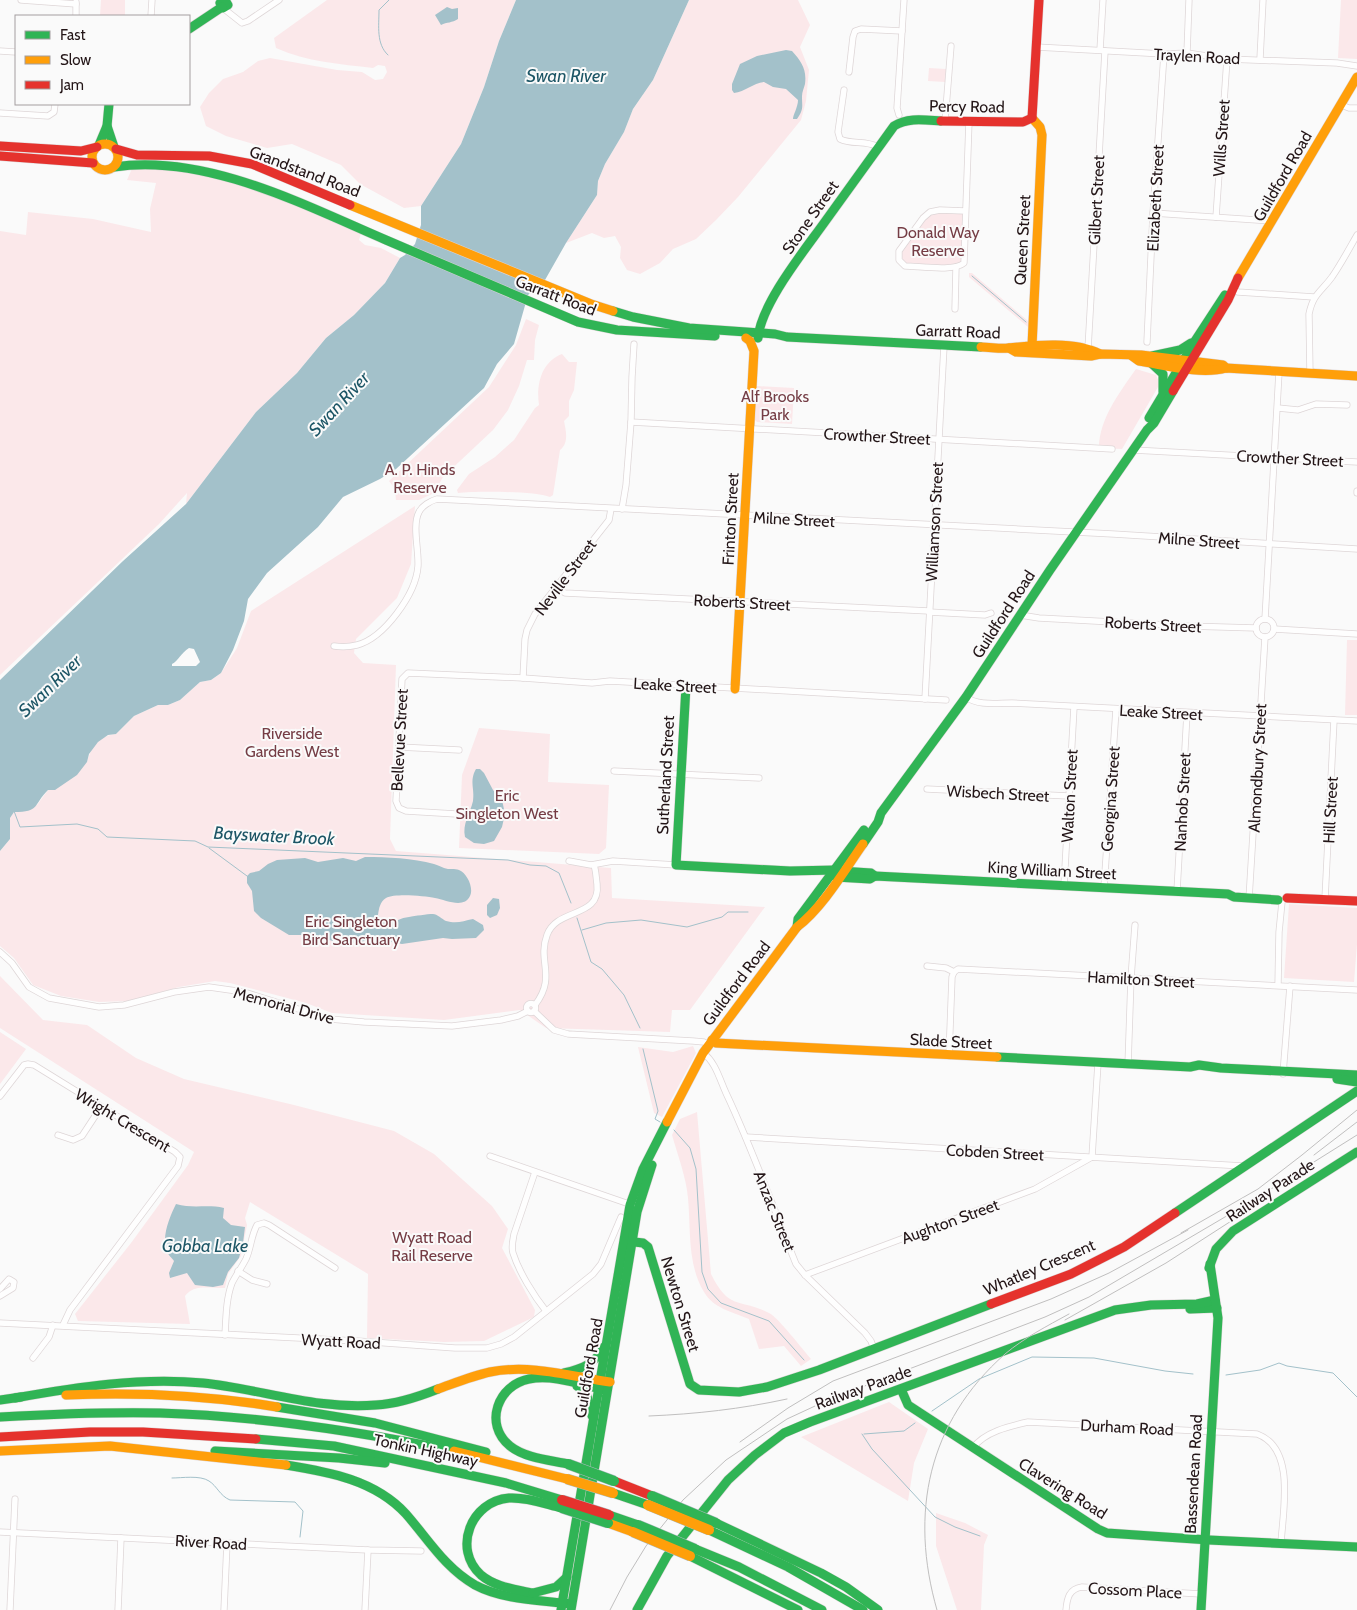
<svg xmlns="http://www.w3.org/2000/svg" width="1357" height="1610" viewBox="0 0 1357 1610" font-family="Cabin,sans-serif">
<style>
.green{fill:#fbe8ea}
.water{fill:#a3c1ca;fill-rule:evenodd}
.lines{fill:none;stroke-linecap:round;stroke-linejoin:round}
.stream{stroke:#a3c1ca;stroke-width:1}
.street-casing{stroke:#ded6d7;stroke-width:7}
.fast-casing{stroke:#ded6d7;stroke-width:10}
.slow-casing{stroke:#ded6d7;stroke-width:10}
.jam-casing{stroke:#ded6d7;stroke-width:10}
.street{stroke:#fefefe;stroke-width:5.5}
.fast{stroke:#30b455;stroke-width:9}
.slow{stroke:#ff9f0a;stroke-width:9}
.jam{stroke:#e5322d;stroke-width:9}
.rail{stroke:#c0bfbf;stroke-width:1}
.fast-bridge-casing{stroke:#acbabe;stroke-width:11;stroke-linecap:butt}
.slow-bridge-casing{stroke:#acbabe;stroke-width:11;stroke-linecap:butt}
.jam-bridge-casing{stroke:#acbabe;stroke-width:11;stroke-linecap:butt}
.fast-bridge{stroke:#30b455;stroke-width:10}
.slow-bridge{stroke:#ff9f0a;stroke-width:10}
.jam-bridge{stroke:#e5322d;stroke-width:10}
.labels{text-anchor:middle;stroke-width:4;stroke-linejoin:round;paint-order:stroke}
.street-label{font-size:16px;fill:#231517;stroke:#fafafa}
.park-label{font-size:16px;fill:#753d45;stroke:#fafafa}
.water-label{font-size:18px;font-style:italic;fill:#1d5666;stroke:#fafafa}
</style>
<rect width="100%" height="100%" fill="#fafafa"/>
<g class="green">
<path d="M101,0H125V16H100Z"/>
<path d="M327,0H516L499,41L484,87L461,144L421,206L404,208L360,184L341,165L292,144L267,148L226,136L206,126L200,107L209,93L223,79L243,72L258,61L270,58L337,70L362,72L375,80L383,79L387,72L385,66L378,65L373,68C340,64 307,62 276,48L274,38Z"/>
<path d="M689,0H798L810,25L800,47L809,70L806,101L801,120L738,197L716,220L696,239L673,249L660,263L640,274L627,270L620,258L621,247L615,236L604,238L592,233L566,243L597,195L598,181L605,164L624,132L633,109L653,80Z"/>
<path d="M1341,0H1357V59L1338,58Z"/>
<path d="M929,68L946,69L945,82L928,81Z"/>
<path d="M134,164L225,176L362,230L359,240L365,245L381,248L400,258L385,283L354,315L326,338L297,373L256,412L186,504L187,493L159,524L0,675V231L26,235L28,212L93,219L151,232L150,209L156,183L127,180Z"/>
<path d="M964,209V263L961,266H905L899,251L923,218L940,210Z"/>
<path d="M969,273H972L1028,321V327L969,277Z"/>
<path d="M526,319L539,325L535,340L534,360H527L519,386L508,410L493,430L443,477L434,493L419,500H396L395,489L389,481L489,387L516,345Z"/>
<path d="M562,354L569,362H577L574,390L569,401V416L564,421C566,431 569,443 560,450L553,495L550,497C534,491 476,491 458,493L457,490L469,474L495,457L514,440L535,408L539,405C536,385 541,362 562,354Z"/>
<path d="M1136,369L1156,375L1159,382L1158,387L1122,449L1099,448C1099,419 1120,392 1136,369Z"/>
<path d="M757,386L794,388L792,424L757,422L755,420Z"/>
<path d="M415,506L411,564L397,598L356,639L354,653L363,663L396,665L390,839L396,851L611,868L612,898L765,907L690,1010H672L670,1032L546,1028L520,1010L444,1020L332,1013L306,1003L230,983L215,981L179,987L129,1001L99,1002L61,996L33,985L14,958L0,946V851L10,839V818L14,812L37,805L48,790L87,762C91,747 100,735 116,734L134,716L158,705H168L180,700L200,682L211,680L221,673L237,648L251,611Z"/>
<path d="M1347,640H1357V715H1345Z"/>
<path d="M479,728L550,734L548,782L609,785L606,848L599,854L459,848L462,775Z"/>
<path d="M1289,904L1357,908V944L1354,982L1284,978Z"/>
<path d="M0,976L43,1020L87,1025L136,1058L184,1079L294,1105L394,1131L434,1154L492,1206L508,1229L502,1248L535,1310L534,1317L484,1341L444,1342L367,1338L368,1274L250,1202L245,1218L247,1225L241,1256L228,1274L225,1288C213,1289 194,1283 185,1296L190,1324L78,1321L75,1314L131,1243L188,1165L194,1152L0,1028Z"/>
<path d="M0,1032L26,1049L0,1084Z"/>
<path d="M693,1046L696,1053L662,1117L654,1113L638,1047L673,1052Z"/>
<path d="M697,1112L711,1274C729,1311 740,1298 769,1313C778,1317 803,1350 811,1359L801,1366L784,1346L759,1349L749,1319C732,1312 713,1308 704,1292C687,1264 691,1230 688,1198C686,1177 678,1156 672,1135L680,1119Z"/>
<path d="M889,1402L928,1429L914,1463L908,1501L801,1437Z"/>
<path d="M936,1513L965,1523L988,1535L984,1545L981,1610H957L936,1546Z"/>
</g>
<g class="water">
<path d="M516,0H689L653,80L633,109L624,132L605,164L598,181L597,195L566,243L545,280L528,295L514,344L497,364L484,388L396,469L380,479L343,497L318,527L267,573L248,599L244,621L233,650L221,673L211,680L200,682L180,700L168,705H158L134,716L116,734L108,735L98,742L89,754L87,762L77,775L55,790H48C33,805 40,812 14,812L10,818V839L0,851V680L123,561L186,504L256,412L297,373L326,338L354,315L385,283L400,258L405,255L415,244L421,225V206L461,144L484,87L499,41ZM189,648L194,649L200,662L196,666H172V664C178,661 181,653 189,648Z"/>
<path d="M447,7L452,9L458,8V19C452,23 447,22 441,25L435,15Z"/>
<path d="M786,50L792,51C801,61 807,69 805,84C804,88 802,92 802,96C802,107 804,109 797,119H793C793,115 798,107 798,100L786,89L773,87L764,82C753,83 745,92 734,93L732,90V84L740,64L757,56Z"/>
<path d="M476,769H480L484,773L493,790L502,800L505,814L502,827L494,841L484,844L474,843L465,837C462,824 470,814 473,801C475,789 469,781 476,769Z"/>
<path d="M365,857C387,857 413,858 434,864C438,865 441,867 444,868C449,870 455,868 459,870C467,873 474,888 470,896C464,909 446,900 435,898C425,896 395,893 386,898C380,902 379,908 378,915C388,930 396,918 409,917C415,916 427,914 433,914C437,914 442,919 446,921C457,924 463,921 473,919L483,925L484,930L476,938L452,939L443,938L402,944L375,939L355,943L333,941L312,935H289L261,918L254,911L252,891L247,883V876L250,873L259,871L268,864L277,860L305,858L318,862L343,858L356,861Z"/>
<path d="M493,898L499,899L500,908L497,915L490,918L487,915V905Z"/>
<path d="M176,1204C193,1209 208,1204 224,1208L223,1218L231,1225L245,1227L243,1243L239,1258L228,1272L223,1285L213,1287L195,1285L187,1273L170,1278L169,1273L174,1261C172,1258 168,1255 167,1251C161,1237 170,1216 176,1204Z"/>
</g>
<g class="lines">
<g class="stream">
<path d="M388,55C376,44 379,26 379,10L389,0"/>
<path d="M972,276L1026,322"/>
<path d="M14,811L20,827L77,824L98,829L107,837L195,841L208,847L508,860L530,865L546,866L559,873L571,903"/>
<path d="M209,848L247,876"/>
<path d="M577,918L591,962L602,969L624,995L640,1028"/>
<path d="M582,930L606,923L641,920L687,927L722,917L728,912H748"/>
<path d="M643,1049L658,1111L655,1119L660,1122"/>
<path d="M674,1130L690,1148L696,1169L702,1272L708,1289L721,1303L769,1321L804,1360"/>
<path d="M1226,1375L1260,1370L1279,1363L1287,1366L1333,1373L1357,1397"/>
<path d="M932,1411L979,1379L1032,1357L1094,1358L1165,1371L1193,1374"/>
<path d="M862,1434L872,1449L935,1517L955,1527L980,1536"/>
<path d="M864,1434L904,1431L915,1423"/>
<path d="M172,1478C182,1478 200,1475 209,1481C217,1486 220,1496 230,1500L295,1502L303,1511L300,1537"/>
</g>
<g class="street-casing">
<g id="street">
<path d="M21,0L76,4"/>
<path d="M223,8L242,23L248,21L279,0"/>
<path d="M76,16V2"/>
<path d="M151,16L152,0"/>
<path d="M1036,47L1164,54L1187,53L1227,59L1337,63L1357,66"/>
<path d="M1100,50L1103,0"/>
<path d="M0,51L16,52"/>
<path d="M1187,53L1189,0"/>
<path d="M1260,59L1263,0"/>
<path d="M849,72L853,37L855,31L861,29L902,31"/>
<path d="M844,90L838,132L840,139C852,145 866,140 878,147"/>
<path d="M1341,105L1349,108H1357"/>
<path d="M0,113L48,116L54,112L55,104"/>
<path d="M899,115L897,108L904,0"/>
<path d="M945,121L951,46"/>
<path d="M965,211L940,210L930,212L923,218L899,251V260L905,266C919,266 954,272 964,263L969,121"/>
<path d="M1153,213L1272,221"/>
<path d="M1216,217L1227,59"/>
<path d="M1232,289L1238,292L1314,297"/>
<path d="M955,309L956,267"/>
<path d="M1147,342L1153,213L1164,54"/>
<path d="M634,344L632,377L631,422L1112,449"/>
<path d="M1088,349L1105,51"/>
<path d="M1310,374L1309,314C1313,294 1321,292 1332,277C1341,264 1349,249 1357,235"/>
<path d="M1278,408L1298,410L1316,404L1347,405"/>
<path d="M1133,450L1357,462"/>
<path d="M1357,493V491"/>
<path d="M622,509L626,485L631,422"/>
<path d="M555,587L565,593L929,611"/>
<path d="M929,612L985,615L991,613"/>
<path d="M1020,615L1039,618L1187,626L1256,628"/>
<circle cx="1265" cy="628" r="9"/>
<path d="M1265,619L1279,372"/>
<path d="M1274,629L1357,634"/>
<path d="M334,646C341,647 349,647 357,645C384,638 416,594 418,566C419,551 412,525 419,512C422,506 430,501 437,499L1113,534L1357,549"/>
<path d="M523,678L525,639L527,630L535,614L609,520L611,509"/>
<path d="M966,697C978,706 997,703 1012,703L1357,721"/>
<path d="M925,699L944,346"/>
<path d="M399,747L459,750"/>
<path d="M614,771L759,778"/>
<path d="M927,789L1069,796"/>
<path d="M456,814L406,811L399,808L396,801L402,679L408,673L523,678L592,683L610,681L946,700"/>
<path d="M569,861L591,865L613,861L676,865"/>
<path d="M1064,886L1074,707"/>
<path d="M1104,888L1116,709"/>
<path d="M1177,891L1187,713"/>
<path d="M1249,899L1265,637"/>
<path d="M1325,899L1334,720"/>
<path d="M0,952L12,963L29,987L49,998L99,1007L124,1005L174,992L209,987L244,992L330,1019L364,1022L452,1026L501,1020L518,1016L528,1011"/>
<path d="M927,966L946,968L954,972L958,969L1357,990"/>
<path d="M1278,985L1279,932L1282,902"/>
<circle cx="531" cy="1008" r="4.5"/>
<path d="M535,1005C557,976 537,962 547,935C557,907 601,919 597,884C596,877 596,871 594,865"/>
<path d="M534,1011L554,1030L568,1034L693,1041L704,1042L709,1045"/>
<path d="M703,1053C715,1061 720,1080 726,1093C752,1148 773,1207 796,1264L805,1275L865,1333L871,1341L874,1349"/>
<path d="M949,1056L952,977L954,972"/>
<path d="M1128,1065L1131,978L1135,925"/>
<path d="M1283,1074L1290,986"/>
<path d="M0,1096L24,1065L28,1064L34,1065L175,1152L180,1157L178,1166L70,1310L63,1325"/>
<path d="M58,1135L73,1140L82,1136L101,1107"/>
<path d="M746,1137L1243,1166"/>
<path d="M490,1156L632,1205"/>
<path d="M535,1172L514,1234C513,1240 511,1247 513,1253C519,1272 534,1296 546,1311"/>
<path d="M238,1271L252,1280L267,1284"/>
<path d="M805,1275L1035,1189L1092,1157L1098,1063"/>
<path d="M0,1289L9,1279L14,1282L13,1288L0,1296"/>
<path d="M0,1323L358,1341L455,1348H487L501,1344L514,1337L593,1274L601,1264L621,1217"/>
<path d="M225,1335C226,1318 226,1299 232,1283C236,1275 242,1267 246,1259C251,1248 251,1236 257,1225L264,1223L269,1225L335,1268"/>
<path d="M33,1358L49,1337L53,1325"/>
<path d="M973,1448C984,1432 1010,1426 1028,1422L1257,1434C1296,1448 1283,1510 1281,1543"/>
<path d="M0,1532L368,1550L421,1551"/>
<path d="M10,1610L15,1499"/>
<path d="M118,1610L121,1538"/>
<path d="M224,1610L227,1543"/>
<path d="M365,1610L368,1550"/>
<path d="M1066,1610C1067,1598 1069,1589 1082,1587L1201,1594"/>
</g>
</g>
<g class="fast-casing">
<g id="fast">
<path d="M223,0L220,3L223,8L228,5L225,0"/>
<path d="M189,29L222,7"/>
<path d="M107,126L114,147"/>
<path d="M99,145L107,126L109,104"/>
<path d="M114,167C205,153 304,205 386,240C450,267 514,295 578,322L617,330L715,336"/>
<path d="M613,311L633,317L689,328L775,334L787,337L981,347"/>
<path d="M758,338C761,304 804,251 824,223C848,190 871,158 894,126C908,117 925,120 941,121"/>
<path d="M1152,356L1180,350L1191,343"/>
<path d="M1150,362L1163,374V392"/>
<path d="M1149,418L1195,341L1225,295"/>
<path d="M686,686L676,865L790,871L835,870"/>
<path d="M863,844L878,822L881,813L966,697L1050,570L1147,430L1154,423L1173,391"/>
<path d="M840,871L871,873L875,876"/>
<path d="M836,877L870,879L875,876L1228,894L1234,897L1278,900"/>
<path d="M797,927L798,919L864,830"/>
<path d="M997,1057L1190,1067L1199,1065L1221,1068L1357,1075"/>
<path d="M1337,1079L1357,1082"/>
<path d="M1175,1213L1357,1091"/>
<path d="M626,1241L643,1243L648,1247L690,1384L699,1390L739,1392L767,1387L819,1370L991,1304"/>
<path d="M1209,1268L1216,1249L1233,1231L1357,1152"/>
<path d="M1190,1309L1217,1308"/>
<path d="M564,1373C582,1369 595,1364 604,1347"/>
<path d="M577,1386L586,1392L592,1416"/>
<path d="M901,1389L908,1405L1098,1529L1107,1533L1209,1540L1357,1547"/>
<path d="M15,1398C77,1387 140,1377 203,1383C261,1389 317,1410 376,1405C397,1404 418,1397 438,1389"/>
<path d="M0,1400L21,1397"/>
<path d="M277,1407L375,1423L486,1452"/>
<path d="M0,1417C53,1414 107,1412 160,1413C259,1416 357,1431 454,1451"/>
<path d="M256,1439L334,1446L506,1483L562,1500"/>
<path d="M215,1451L339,1458L385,1463"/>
<path d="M568,1464C549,1460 525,1458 510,1446C483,1424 498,1385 529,1379C554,1374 581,1385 605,1390"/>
<path d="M286,1465C329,1472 375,1480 406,1514C428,1539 445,1568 475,1585C503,1600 540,1600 571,1604"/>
<path d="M613,1493L648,1505"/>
<path d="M609,1515L638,1525"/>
<path d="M716,1523L821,1573L846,1587L878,1610"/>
<path d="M709,1530L788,1567L863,1610"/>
<path d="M695,1549L739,1567L822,1610"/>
<path d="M690,1556L798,1610"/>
<path d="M532,1593C515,1589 495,1587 481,1575C452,1549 471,1501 509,1498C527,1497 545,1504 562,1508"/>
<path d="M533,1593L556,1587L567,1577"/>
<path d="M561,1610L630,1205L643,1169L667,1122"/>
<path d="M571,1610L637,1212L652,1165"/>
<path d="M637,1610L667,1556L728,1480L755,1455L784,1433L810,1422L1115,1310L1151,1305L1197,1304L1215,1300"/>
<path d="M1201,1610L1218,1318L1210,1264"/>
</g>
</g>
<g class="slow-casing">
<g id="slow">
<path d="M1032,118L1040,127L1042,135L1032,346"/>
<circle cx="105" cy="157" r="13"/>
<path d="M350,205L591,304L613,311"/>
<path d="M1238,278L1357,77"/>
<path d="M981,347C990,347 1000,349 1008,348C1036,345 1075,341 1100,354"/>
<path d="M1009,348L1016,352L1091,356L1100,354L1141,355L1223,365L1226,368"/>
<path d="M1132,356L1139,361C1165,365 1201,375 1226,368L1357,376"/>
<path d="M735,689L754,351L750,341L746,338"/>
<path d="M712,1040L716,1043L997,1057"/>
<path d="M667,1122L703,1053L797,927C823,907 844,871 863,844"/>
<path d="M438,1389C455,1383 472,1376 490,1372C530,1364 570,1376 610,1382"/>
<path d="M66,1395C136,1392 207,1395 277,1407"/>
<path d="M0,1451L110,1446L286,1465"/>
<path d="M454,1451L567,1479"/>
<path d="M608,1523L633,1532"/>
</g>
</g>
<g class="jam-casing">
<g id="jam">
<path d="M1032,118L1039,0"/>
<path d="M941,121L1023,122L1032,118"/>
<path d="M0,146L81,151L97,147"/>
<path d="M116,149L137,155L209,156L252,164L350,205"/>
<path d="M0,156L93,163"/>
<path d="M1173,391L1228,300L1238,278"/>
<path d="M1287,898L1357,901"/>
<path d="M991,1304L1071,1274L1124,1247L1175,1213"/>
<path d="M0,1437L90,1432H143L256,1439"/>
<path d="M614,1481L652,1496"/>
</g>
</g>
<use href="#street" class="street"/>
<use href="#fast" class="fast"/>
<use href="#slow" class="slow"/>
<use href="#jam" class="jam"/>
<g class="rail">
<path d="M1314,1155L1357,1122"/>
<path d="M1181,1233L1258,1189L1302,1155L1357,1110"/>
<path d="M1065,1320L1166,1263L1239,1216"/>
<path d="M649,1416C696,1414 741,1409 787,1399"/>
<path d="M740,1442L788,1408L833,1381L1051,1299L1109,1273L1188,1230"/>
<path d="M610,1610L627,1577L646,1546L683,1500L726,1460L787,1419L828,1400L1045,1317L1089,1297L1247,1204L1357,1135"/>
<path d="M937,1610C909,1513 928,1422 1005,1354C1024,1338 1047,1326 1069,1314"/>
</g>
<g class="fast-bridge-casing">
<g id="fast-bridge">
<path d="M568,1464L614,1481"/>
<path d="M652,1496L716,1523"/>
<path d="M562,1508L608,1523"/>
<path d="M638,1525L695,1549"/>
</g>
</g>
<g class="slow-bridge-casing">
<g id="slow-bridge">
<path d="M567,1479L613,1493"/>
<path d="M648,1505L709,1530"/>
<path d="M633,1532L690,1556"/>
</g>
</g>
<g class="jam-bridge-casing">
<path id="jam-bridge" d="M562,1500L609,1515"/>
</g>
<use href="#fast-bridge" class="fast-bridge"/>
<use href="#slow-bridge" class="slow-bridge"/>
<use href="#jam-bridge" class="jam-bridge"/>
</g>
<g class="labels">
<g class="street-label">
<text transform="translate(1197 56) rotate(3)" y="6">Traylen Road</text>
<text transform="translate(967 106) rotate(1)" y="6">Percy Road</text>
<text transform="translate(1221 138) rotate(-86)" y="6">Wills Street</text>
<text transform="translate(305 171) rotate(21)" y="6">Grandstand Road</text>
<text transform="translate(1282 176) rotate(-60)" y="6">Guildford Road</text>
<text transform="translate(1155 198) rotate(-87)" y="6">Elizabeth Street</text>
<text transform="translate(1096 200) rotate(-87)" y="6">Gilbert Street</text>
<text transform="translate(810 217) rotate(-55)" y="6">Stone Street</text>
<text transform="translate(1022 240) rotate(-87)" y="6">Queen Street</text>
<text transform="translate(556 295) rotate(21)" y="6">Garratt Road</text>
<text transform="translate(958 331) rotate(2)" y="6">Garratt Road</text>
<text transform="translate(877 436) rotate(3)" y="6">Crowther Street</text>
<text transform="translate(1290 458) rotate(3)" y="6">Crowther Street</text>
<text transform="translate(730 519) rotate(-87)" y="6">Frinton Street</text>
<text transform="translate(794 519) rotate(3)" y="6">Milne Street</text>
<text transform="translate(934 522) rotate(-87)" y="6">Williamson Street</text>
<text transform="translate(1199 540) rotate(4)" y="6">Milne Street</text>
<text transform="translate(565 577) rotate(-53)" y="6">Neville Street</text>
<text transform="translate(742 602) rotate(3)" y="6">Roberts Street</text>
<text transform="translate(1003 614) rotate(-57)" y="6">Guildford Road</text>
<text transform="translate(1153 624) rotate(3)" y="6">Roberts Street</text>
<text transform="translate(675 685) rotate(3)" y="6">Leake Street</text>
<text transform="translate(1161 712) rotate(3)" y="6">Leake Street</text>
<text transform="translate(399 740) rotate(-87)" y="6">Bellevue Street</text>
<text transform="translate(1257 768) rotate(-87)" y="6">Almondbury Street</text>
<text transform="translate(665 775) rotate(-87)" y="6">Sutherland Street</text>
<text transform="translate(998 793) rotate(3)" y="6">Wisbech Street</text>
<text transform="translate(1069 796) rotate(-87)" y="6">Walton Street</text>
<text transform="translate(1110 799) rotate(-86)" y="6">Georgina Street</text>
<text transform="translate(1182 802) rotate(-87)" y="6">Nanhob Street</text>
<text transform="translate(1330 810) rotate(-87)" y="6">Hill Street</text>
<text transform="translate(1052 870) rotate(3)" y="6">King William Street</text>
<text transform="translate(1141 979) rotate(3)" y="6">Hamilton Street</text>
<text transform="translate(736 983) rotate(-53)" y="6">Guildford Road</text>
<text transform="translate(284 1005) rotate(15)" y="6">Memorial Drive</text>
<text transform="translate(951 1041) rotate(3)" y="6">Slade Street</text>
<text transform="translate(123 1120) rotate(31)" y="6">Wright Crescent</text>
<text transform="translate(995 1152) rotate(3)" y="6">Cobden Street</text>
<text transform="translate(1270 1190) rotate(-33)" y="6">Railway Parade</text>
<text transform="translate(775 1211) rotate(68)" y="6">Anzac Street</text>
<text transform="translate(950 1221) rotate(-20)" y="6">Aughton Street</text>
<text transform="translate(1039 1267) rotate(-23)" y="6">Whatley Crescent</text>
<text transform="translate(681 1304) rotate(73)" y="6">Newton Street</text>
<text transform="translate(341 1341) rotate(3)" y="6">Wyatt Road</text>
<text transform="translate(588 1368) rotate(-80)" y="6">Guildford Road</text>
<text transform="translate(863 1387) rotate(-20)" y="6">Railway Parade</text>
<text transform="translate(1127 1427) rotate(3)" y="6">Durham Road</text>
<text transform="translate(426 1450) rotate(12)" y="6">Tonkin Highway</text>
<text transform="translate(1193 1474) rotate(-87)" y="6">Bassendean Road</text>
<text transform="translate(1063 1488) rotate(32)" y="6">Clavering Road</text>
<text transform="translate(211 1542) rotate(3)" y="6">River Road</text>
<text transform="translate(1135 1590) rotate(3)" y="6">Cossom Place</text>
</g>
<g class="park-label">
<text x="938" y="238">Donald Way<tspan x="938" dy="18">Reserve</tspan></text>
<text x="775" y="402">Alf Brooks<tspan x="775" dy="18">Park</tspan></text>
<text x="420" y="475">A. P. Hinds<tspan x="420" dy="18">Reserve</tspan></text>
<text x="292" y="739">Riverside<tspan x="292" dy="18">Gardens West</tspan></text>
<text x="507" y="801">Eric<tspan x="507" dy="18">Singleton West</tspan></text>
<text x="351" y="927">Eric Singleton<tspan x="351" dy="18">Bird Sanctuary</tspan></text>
<text x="432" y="1243">Wyatt Road<tspan x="432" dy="18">Rail Reserve</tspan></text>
</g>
<g class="water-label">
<text x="566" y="82">Swan River</text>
<text transform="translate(339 404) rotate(-47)" y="6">Swan River</text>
<text transform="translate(50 686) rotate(-44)" y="6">Swan River</text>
<text transform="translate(274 836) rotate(3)" y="6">Bayswater Brook</text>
<text x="205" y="1252">Gobba Lake</text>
</g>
</g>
<rect x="15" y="15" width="175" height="90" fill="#fafafa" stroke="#a49e9f"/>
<rect x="25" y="31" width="25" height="8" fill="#30b455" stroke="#a49e9f"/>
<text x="60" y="40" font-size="15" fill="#231517">Fast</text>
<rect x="25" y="56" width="25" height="8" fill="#ff9f0a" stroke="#a49e9f"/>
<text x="60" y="65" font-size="15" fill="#231517">Slow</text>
<rect x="25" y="81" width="25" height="8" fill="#e5322d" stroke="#a49e9f"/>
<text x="60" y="90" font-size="15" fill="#231517">Jam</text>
</svg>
